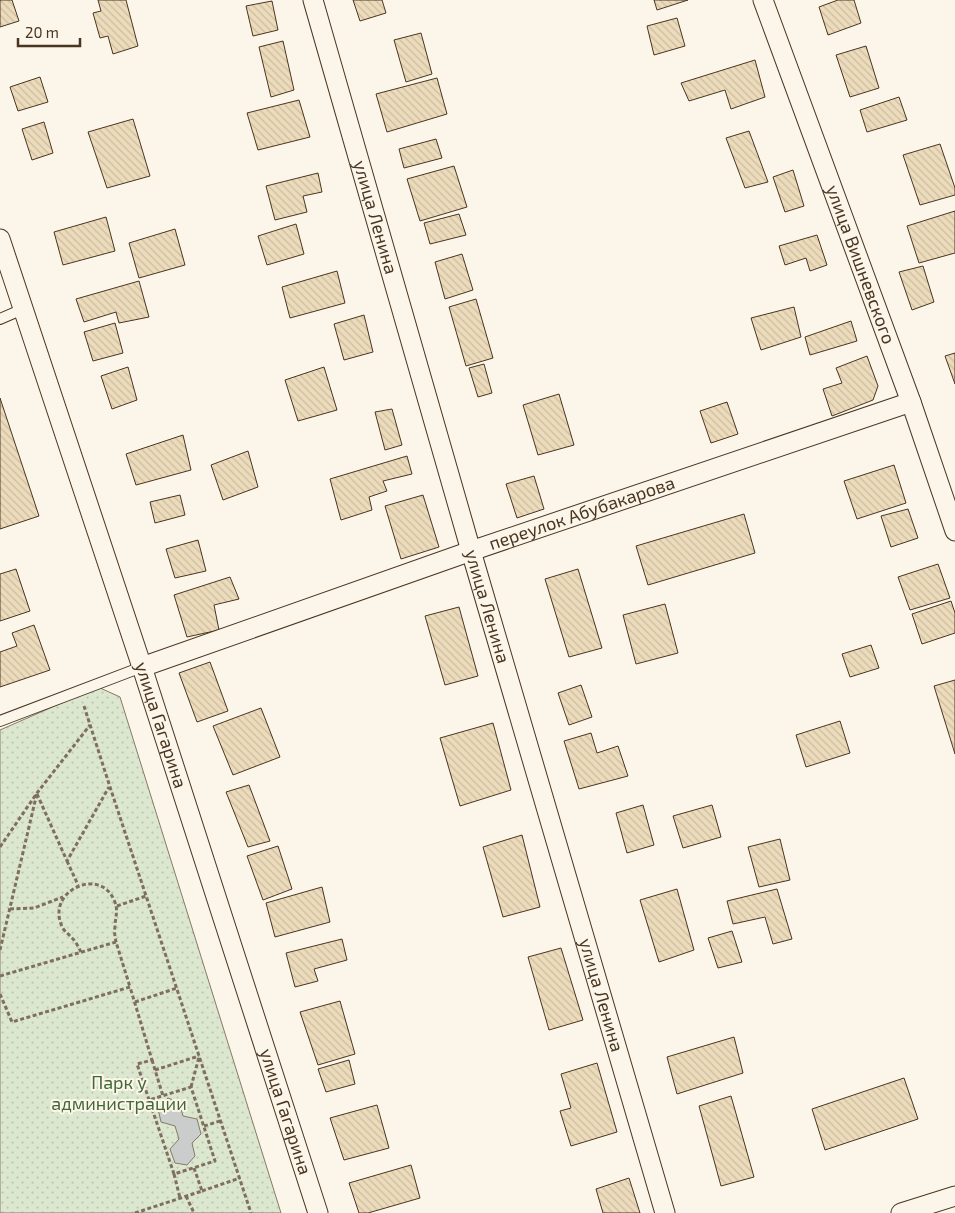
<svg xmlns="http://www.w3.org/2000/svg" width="955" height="1213" viewBox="0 0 955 1213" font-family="'Exo 2',sans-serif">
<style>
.green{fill:url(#green-dots);stroke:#887966}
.water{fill:#c9cecd;stroke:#887966}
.building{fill:url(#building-back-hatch);stroke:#4a3520}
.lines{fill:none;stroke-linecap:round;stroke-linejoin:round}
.lane-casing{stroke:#4a3520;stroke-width:12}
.street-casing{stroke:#4a3520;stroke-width:21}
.path{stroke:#7f6f5c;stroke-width:3;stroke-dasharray:4 2.5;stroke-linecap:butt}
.lane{stroke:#fbf6e9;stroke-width:10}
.street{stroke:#fbf6e9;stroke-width:19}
.labels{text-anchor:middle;stroke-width:4;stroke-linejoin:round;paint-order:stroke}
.street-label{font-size:18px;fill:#4a3520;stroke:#fbf6e9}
.park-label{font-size:18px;fill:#436837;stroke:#fbf6e9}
</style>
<defs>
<pattern id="green-dots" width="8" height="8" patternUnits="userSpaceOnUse" patternTransform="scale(1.25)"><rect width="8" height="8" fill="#dce7d0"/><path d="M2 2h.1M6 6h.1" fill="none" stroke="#bec7b2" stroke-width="1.8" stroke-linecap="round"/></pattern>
<pattern id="building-back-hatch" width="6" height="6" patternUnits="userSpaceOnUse" patternTransform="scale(1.25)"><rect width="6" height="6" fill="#ecdcbc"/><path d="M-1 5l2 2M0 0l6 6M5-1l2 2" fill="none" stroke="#ccbda1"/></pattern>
</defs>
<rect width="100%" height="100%" fill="#fbf6e9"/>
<path class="green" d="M98,687L120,697L281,1213H0V730Z"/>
<path class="water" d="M168,1098L179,1102L183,1116L197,1119L201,1134L192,1143L195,1156L187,1165L175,1163L170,1149L179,1139L175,1126L161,1122L158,1109Z"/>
<g class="building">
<path d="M0,0H12L19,21L0,27Z"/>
<path d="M98,0H126L138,46L113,54L108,36L100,38L93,13L101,11Z"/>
<path d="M353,0H382L386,13L360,21Z"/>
<path d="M654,0H688L657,10Z"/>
<path d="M838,0H854L861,23L828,35L819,7Z"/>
<path d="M272,1L278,30L253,36L246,6Z"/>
<path d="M677,18L685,46L654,55L647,26Z"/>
<path d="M421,33L432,74L406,82L394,40Z"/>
<path d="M283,41L294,90L271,97L259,47Z"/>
<path d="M866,46L879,88L850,97L836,55Z"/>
<path d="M755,60L765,97L731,109L725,90L689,101L681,83Z"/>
<path d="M40,77L48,102L18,111L10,87Z"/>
<path d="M437,78L447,114L387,132L376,94Z"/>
<path d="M899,97L907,120L867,132L860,110Z"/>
<path d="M299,100L310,137L258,150L247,113Z"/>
<path d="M133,119L150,176L107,188L88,132Z"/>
<path d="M44,122L53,153L32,160L22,129Z"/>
<path d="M749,131L768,182L745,188L726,138Z"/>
<path d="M436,139L442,158L404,168L399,149Z"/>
<path d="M940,144L955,188V195L920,205L903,155Z"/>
<path d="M454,166L467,207L420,221L407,179Z"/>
<path d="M793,170L804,206L785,212L773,177Z"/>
<path d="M318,173L322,192L303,196L307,212L275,220L266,186Z"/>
<path d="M955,211V253L919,263L907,226Z"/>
<path d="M459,214L466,235L430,244L424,223Z"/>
<path d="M106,217L115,251L63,265L54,232Z"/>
<path d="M296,224L304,254L267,265L258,236Z"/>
<path d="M175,229L185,265L139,278L129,243Z"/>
<path d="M817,235L827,265L810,271L806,258L785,265L779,246Z"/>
<path d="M462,254L473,290L445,299L435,262Z"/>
<path d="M923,266L934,302L912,310L899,272Z"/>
<path d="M337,271L345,303L290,318L282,287Z"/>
<path d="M139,281L149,317L119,323L116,312L84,322L76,299Z"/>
<path d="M476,299L493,358L466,366L449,307Z"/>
<path d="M794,307L801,337L761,350L751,318Z"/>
<path d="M364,315L373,352L344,360L334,324Z"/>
<path d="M851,321L857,341L810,355L805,337Z"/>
<path d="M115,323L123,353L93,361L84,332Z"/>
<path d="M955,353V384L945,356Z"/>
<path d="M867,356L878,386L873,400L832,416L823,389L842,383L836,368Z"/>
<path d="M484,364L492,393L478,397L469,368Z"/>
<path d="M128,367L137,400L112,409L101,376Z"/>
<path d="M324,367L337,410L298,421L285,380Z"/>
<path d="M559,394L574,445L538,455L523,405Z"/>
<path d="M0,398L39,516L0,529Z"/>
<path d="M727,402L738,434L711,443L700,411Z"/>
<path d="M392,409L402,445L385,450L375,412Z"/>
<path d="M183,435L191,470L136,485L126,454Z"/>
<path d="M248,451L258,487L223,500L211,465Z"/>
<path d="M407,456L412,474L383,481L387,491L369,497L372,510L341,520L330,479Z"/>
<path d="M894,465L906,503L857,519L844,481Z"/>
<path d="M534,476L544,509L517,518L506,484Z"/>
<path d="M180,495L185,515L155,523L150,502Z"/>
<path d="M423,495L439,547L401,559L385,506Z"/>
<path d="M908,509L918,538L891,547L881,516Z"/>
<path d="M744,514L755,553L648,585L636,546Z"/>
<path d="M198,540L206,571L175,578L166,549Z"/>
<path d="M938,564L950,598L910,610L898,577Z"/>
<path d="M16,569L30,611L0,621V574Z"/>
<path d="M578,569L602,648L569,657L545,579Z"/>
<path d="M230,577L239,599L214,605L219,630L187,637L174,595Z"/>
<path d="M951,601L955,613V633L922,644L912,614Z"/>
<path d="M665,604L678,653L636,664L623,615Z"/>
<path d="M459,607L478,676L445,685L425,616Z"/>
<path d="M34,625L50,670L0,687V652L17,646L12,633Z"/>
<path d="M871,645L879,668L850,677L842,654Z"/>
<path d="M210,662L228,711L197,722L179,673Z"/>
<path d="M955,680V754L934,686Z"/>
<path d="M581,685L592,717L569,725L558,693Z"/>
<path d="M261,708L280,757L233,775L213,726Z"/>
<path d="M840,721L850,753L806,767L796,735Z"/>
<path d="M493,723L511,790L460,806L440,738Z"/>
<path d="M591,733L597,753L618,746L628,776L579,789L564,741Z"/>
<path d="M249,785L270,841L248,847L226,792Z"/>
<path d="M643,805L654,845L627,853L616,813Z"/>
<path d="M712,805L721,837L683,848L673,816Z"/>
<path d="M522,835L540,907L503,917L483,847Z"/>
<path d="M780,839L790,880L759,887L748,847Z"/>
<path d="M278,846L292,889L263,900L247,856Z"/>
<path d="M322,887L330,922L275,937L266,903Z"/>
<path d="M677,889L694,950L659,962L640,900Z"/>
<path d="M777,889L792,939L773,944L765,917L733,924L727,901Z"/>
<path d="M732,931L742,962L718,968L708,938Z"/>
<path d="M342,939L347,960L314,969L318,981L295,987L286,953Z"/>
<path d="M561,948L583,1020L549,1030L528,957Z"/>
<path d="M340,1001L355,1054L318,1065L300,1012Z"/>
<path d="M734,1037L743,1073L677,1094L667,1057Z"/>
<path d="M349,1060L355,1084L326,1092L318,1069Z"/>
<path d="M597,1063L617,1132L571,1146L560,1111L571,1108L561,1074Z"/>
<path d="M904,1078L918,1119L825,1150L812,1109Z"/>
<path d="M731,1096L754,1177L721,1186L699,1106Z"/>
<path d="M377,1105L389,1148L344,1160L330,1118Z"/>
<path d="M411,1165L420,1198L368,1213H359L349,1183Z"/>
<path d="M629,1178L640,1213H603L596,1189Z"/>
</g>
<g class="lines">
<g class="lane-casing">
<g id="lane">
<path d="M0,319L23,309"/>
<path d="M0,721L142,667"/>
</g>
</g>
<g class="street-casing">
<g id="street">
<path id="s1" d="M313,0L471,551L665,1213"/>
<path id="s2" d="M763,0L911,402L955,531"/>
<path id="s3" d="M0,239L142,667L318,1213"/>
<path id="s4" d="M142,667L471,551L911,402"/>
<path d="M901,1213L955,1196"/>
</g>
</g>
<g class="path">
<path d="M84,706L110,787L251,1213"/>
<path d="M37,794L67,861L109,787"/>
<path d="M0,847L37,793L90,725"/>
<path d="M67,861L78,885"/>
<path d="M117,906L146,896"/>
<path d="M10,909L34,908L63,897"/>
<path d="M0,950L37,793"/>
<path d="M81,952C79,948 76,942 73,939C69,934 63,931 61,924C48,890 100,867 114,900C119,910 115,917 115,927C114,932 115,937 116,942"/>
<path d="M0,976L116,942L130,987"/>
<path d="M0,994L12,1022L130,987L152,1060L137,1064L174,1174L215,1161L191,1087L149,1100"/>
<path d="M135,1002L177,988"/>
<path d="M152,1060L163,1096"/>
<path d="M155,1070L199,1056"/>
<path d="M191,1087L199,1057"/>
<path d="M204,1126L220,1121"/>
<path d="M174,1174L180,1198"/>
<path d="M202,1191L240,1178"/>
<path d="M186,1196L194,1213"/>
<path d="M135,1213L202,1191L194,1168"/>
</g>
<use href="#lane" class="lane"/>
<use href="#street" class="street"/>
</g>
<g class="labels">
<g class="street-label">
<text dy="6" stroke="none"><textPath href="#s1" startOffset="226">улица Ленина</textPath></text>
<text dy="6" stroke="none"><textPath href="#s2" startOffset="282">улица Вишневского</textPath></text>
<text dy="6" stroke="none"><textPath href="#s4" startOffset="466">переулок Абубакарова</textPath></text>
<text dy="6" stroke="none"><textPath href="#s1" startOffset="631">улица Ленина</textPath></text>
<text dy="6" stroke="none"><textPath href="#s3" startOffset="512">улица Гагарина</textPath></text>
<text dy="6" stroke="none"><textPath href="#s1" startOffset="1036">улица Ленина</textPath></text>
<text dy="6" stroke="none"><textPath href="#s3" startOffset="918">улица Гагарина</textPath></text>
</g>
<g class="park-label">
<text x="119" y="1089">Парк у<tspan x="119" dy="21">администрации</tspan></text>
</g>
</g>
<path d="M18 38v8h62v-8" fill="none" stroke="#4a3520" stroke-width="2.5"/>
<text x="25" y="38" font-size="15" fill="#4a3520" stroke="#fbf6e9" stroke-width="4" paint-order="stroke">20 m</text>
</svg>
